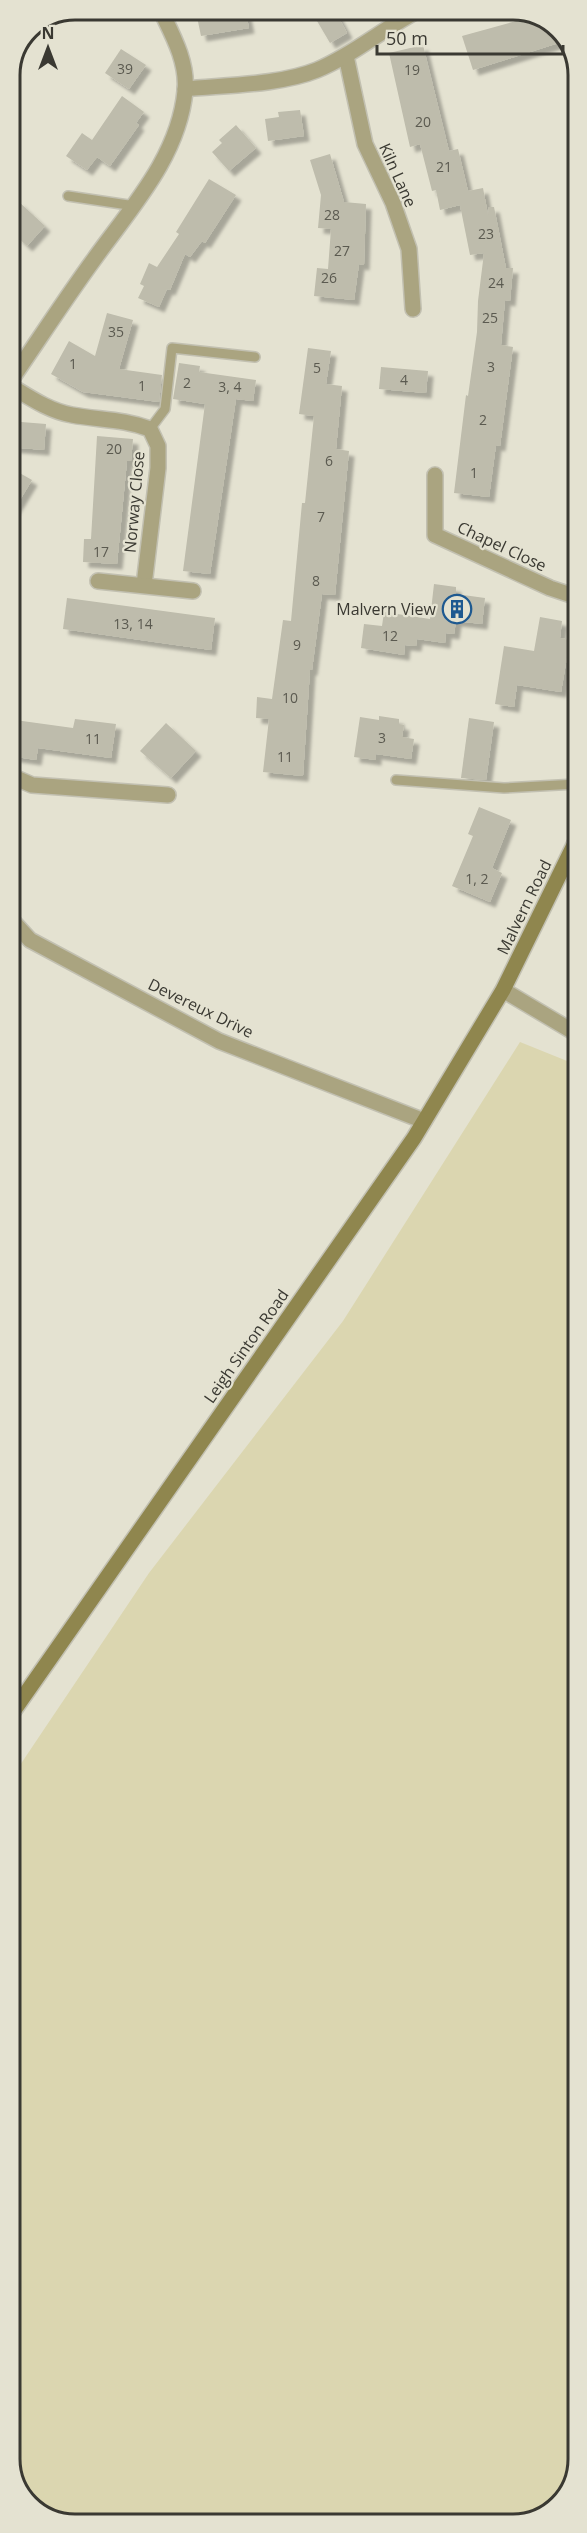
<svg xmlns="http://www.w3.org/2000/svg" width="587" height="2533" viewBox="0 0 587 2533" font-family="'Open Sans',sans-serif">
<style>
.green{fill:#dbd6b0}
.building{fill:#bebcac;filter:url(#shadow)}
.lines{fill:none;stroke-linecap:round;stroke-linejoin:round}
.service-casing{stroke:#c2c0b1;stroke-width:12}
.minor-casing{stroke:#c2c0b1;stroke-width:18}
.tertiary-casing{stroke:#c2c0b1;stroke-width:18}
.secondary-casing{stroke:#c2c0b1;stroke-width:18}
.service{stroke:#aaa480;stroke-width:9}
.minor{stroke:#aaa480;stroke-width:15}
.tertiary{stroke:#aaa480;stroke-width:15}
.secondary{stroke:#8f864e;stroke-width:15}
.labels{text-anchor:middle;stroke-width:4.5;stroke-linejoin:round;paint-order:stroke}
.number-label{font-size:14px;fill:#5b5a50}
.street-label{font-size:16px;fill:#3a3932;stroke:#e4e2d1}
.poi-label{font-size:16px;fill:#3a3932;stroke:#e4e2d1;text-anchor:end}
.rim{fill:none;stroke:#3a3932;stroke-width:3}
</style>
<defs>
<filter id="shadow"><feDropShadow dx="5.5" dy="5.5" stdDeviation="1.5" flood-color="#0004"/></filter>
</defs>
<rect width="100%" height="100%" fill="#e4e2d1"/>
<path class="green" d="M520,1042L577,1065L578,2459L562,2501L525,2523H66L28,2505L10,2471V1780L149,1573L343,1321Z"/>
<g class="building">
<path d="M212,9H245L249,28L201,36L196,12Z"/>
<path d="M310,9H334L347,33L330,43Z"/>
<path d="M534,16L556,25L565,41L473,70L462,36Z"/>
<path d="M423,45L449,151L458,149L468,191L483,188L488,215L489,207H494L506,268H513L510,301L505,300L501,345L513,347L500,446L496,445L489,497L454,493L466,395L468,396L477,332L478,301L484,253L470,255L460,205L440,210L436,190L432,191L420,144L410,147L389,53Z"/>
<path d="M121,49L146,65L129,89L105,73Z"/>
<path d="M122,96L144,112L136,123L139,125L110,166L97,157L87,170L66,156L82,133L92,140Z"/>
<path d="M300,110L304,136L268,141L265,119L279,117L278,112Z"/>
<path d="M236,125L256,148L229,171L212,152L222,143L219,140Z"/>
<path d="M330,154L344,202L366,204L364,265L359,264L354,300L314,296L317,268L328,269L331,229L318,228L321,195L310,160Z"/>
<path d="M209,179L236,195L205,243L202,241L190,257L185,254L170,290L167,289L159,307L138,298L144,286L140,284L149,263L157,267L179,234L176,232Z"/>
<path d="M18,201L45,226L27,246L9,229V211Z"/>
<path d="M107,313L133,320L119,369L162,375L159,402L83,392L51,374L69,341L95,356Z"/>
<path d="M308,348L331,351L326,384L342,386L336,449L349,451L335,595L322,594L312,670H310L303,776L263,772L269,719L256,718L257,697L272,699L283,620L291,621L302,503H305L314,416L299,414Z"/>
<path d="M179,363L200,366L199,372L256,380L253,401L236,399L210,574L183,571L205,404L173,399Z"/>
<path d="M381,367L428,371L426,393L379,389Z"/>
<path d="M9,421L46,424L44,450L9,447Z"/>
<path d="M97,436L133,439L131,461H127L117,564L83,562L84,539H91Z"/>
<path d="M9,467L32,480L9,518Z"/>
<path d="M434,584L456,587V594L485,598L482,624L456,621L454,634L446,633L445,643L417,639L416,646L405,645L404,655L361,648L364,624L382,626L384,612L430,619Z"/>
<path d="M67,598L215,618L211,650L63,629Z"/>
<path d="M540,617L562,621L560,638L570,640L561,692L517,685L514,707L495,704L504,646L534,651Z"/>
<path d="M379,716L399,719V724L404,725L402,737L414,739L411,759L376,754V760L354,757L360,717L379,720Z"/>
<path d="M469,718L494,722L486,780L461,778Z"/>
<path d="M75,719L116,724L111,758L38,748L36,760L10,756L15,720L73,728Z"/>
<path d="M166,723L196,751L171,778L140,751Z"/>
<path d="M479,807L511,820L492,868L502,873L490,902L452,886L473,836L468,834Z"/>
</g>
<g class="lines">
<g class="service-casing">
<g id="service">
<path d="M575,130L577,139"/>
<path d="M68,196L135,206"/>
<path d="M150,429L165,409L172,348L255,357"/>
<path d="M396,780L504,788L577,784"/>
</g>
</g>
<g class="minor-casing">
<g id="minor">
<path d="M346,56L365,144L393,203L409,249L413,309"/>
<path d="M185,89C226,85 280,85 317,70C355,54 385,27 421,9"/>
<path d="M9,383C38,341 65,299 95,258C131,208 179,156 185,91C188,62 172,34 160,9"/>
<path d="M9,385C29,397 49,411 72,415C99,420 124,419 150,429L158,446V468L144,585"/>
<path d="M435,475V535L550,588L577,597"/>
<path d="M98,581L193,591"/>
<path d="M9,775L32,785L168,795"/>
<path d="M9,917L30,940L219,1041L424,1121"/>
</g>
</g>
<g class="tertiary-casing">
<path id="tertiary" d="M503,990L577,1034"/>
</g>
<g class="secondary-casing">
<path id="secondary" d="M10,1716L414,1138L503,990L577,839"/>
</g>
<use href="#service" class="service"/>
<use href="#minor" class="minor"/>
<use href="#tertiary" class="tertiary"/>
<use href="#secondary" class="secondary"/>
</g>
<defs>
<g id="building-ring" transform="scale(1.5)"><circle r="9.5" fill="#e4e2d1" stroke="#1e5990" stroke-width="1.5"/><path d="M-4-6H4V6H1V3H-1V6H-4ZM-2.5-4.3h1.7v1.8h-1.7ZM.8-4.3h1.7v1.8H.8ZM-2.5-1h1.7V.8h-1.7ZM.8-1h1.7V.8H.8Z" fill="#1e5990"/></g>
</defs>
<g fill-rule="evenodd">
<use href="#building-ring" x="457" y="609"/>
</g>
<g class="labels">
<g class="number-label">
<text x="125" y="74">39</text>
<text x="412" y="75">19</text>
<text x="423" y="127">20</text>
<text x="444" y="172">21</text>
<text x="332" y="220">28</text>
<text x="486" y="239">23</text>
<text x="342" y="256">27</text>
<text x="329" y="283">26</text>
<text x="496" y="288">24</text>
<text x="490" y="323">25</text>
<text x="116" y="337">35</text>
<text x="73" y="369">1</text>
<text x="491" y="372">3</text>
<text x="317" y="373">5</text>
<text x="404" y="385">4</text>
<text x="187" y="388">2</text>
<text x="142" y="391">1</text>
<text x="230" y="392">3, 4</text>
<text x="483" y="425">2</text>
<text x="114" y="454">20</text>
<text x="329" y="466">6</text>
<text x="474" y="478">1</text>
<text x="321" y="522">7</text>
<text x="101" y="557">17</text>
<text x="316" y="586">8</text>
<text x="133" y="629">13, 14</text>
<text x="390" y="641">12</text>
<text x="297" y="650">9</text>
<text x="290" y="703">10</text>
<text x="382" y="743">3</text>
<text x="93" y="744">11</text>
<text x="285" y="762">11</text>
<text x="477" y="884">1, 2</text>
</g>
<g class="street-label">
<text transform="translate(398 175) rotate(66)" y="6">Kiln Lane</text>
<text transform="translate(134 502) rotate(-85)" y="6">Norway Close</text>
<text transform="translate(502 546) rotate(25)" y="6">Chapel Close</text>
<text transform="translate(524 907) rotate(-64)" y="6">Malvern Road</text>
<text transform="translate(201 1008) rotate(26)" y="6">Devereux Drive</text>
<text transform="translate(246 1346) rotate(-55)" y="6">Leigh Sinton Road</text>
</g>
<g class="poi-label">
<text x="436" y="615">Malvern View</text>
</g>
</g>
<path d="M0 0H587V2533H0ZM75 20H513A55 55 0 0 1 568 75V2459A55 55 0 0 1 513 2514H75A55 55 0 0 1 20 2459V75A55 55 0 0 1 75 20Z" fill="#e4e2d1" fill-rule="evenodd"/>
<path class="rim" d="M75 20H513A55 55 0 0 1 568 75V2459A55 55 0 0 1 513 2514H75A55 55 0 0 1 20 2459V75A55 55 0 0 1 75 20Z"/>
<g transform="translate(48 48)" stroke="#e4e2d1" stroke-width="4.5" paint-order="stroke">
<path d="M0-4.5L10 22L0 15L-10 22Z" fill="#3a3932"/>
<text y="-9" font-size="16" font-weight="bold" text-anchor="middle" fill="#3a3932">N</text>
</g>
<path d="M377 45v9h186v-9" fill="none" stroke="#3a3932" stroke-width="3"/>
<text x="386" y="45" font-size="18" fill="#3a3932" stroke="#e4e2d1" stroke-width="4.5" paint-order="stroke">50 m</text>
</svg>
